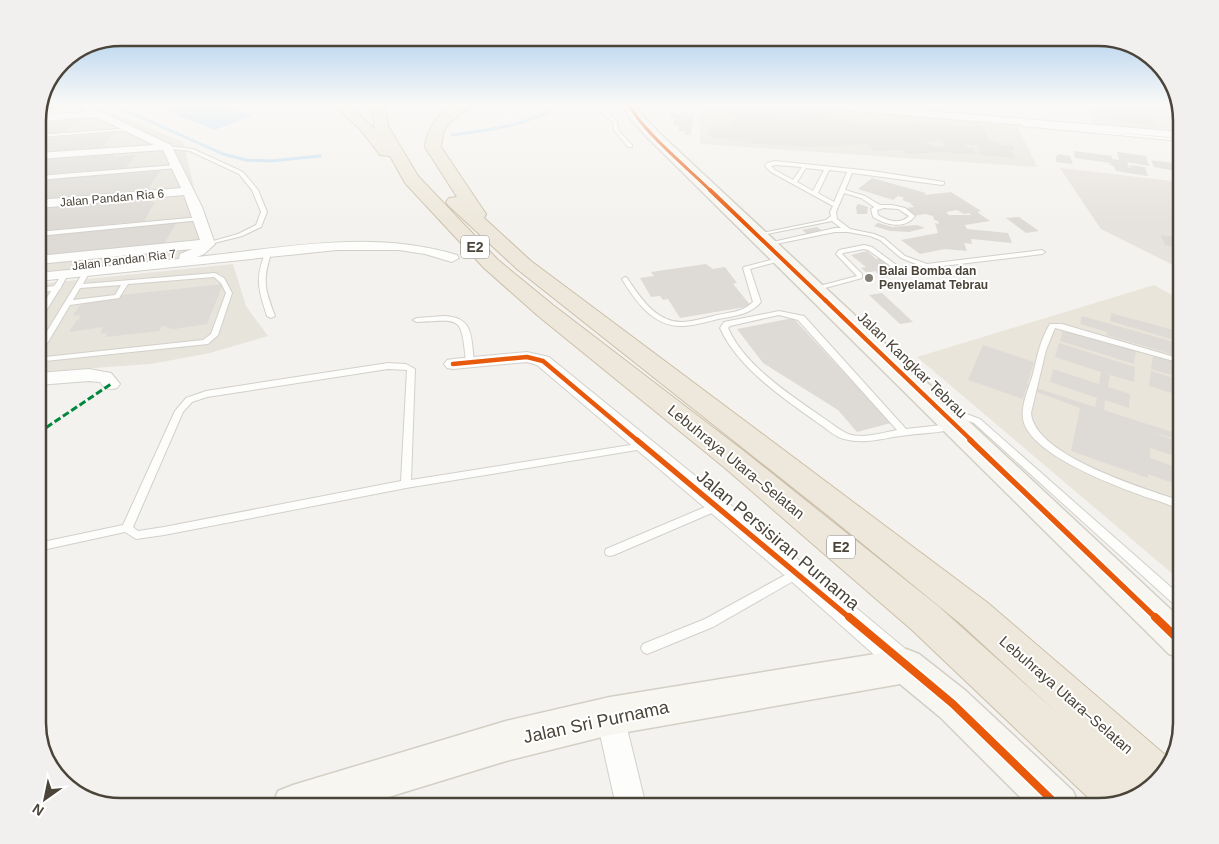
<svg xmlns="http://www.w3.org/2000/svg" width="1219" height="844" viewBox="0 0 1219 844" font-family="Helvetica,sans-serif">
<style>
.residential{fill:#e7e4dc}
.industrial{fill:#e6e2de}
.education{fill:#eae5da}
.water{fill:#c0ddf1}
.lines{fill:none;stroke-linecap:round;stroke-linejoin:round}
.stream{stroke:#c0ddf1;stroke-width:3}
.building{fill:#dedbd6;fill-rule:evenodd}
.lane-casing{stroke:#d2d0cb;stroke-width:2}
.street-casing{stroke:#d2d0cb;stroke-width:2}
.secondary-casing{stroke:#d3cfc5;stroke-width:3}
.highway-casing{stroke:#ccbfa9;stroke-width:2}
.lane{fill:#fdfdfc;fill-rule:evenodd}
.street{fill:#fdfdfc;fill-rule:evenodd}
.secondary{fill:#f7f6f1;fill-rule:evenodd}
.highway{fill:#ede8db;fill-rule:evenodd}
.quiet{stroke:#00873e;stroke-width:3;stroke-dasharray:7 3;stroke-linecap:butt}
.cycleway-far4-casing{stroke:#fff;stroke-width:5}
.cycleway-far3-casing{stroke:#fff;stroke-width:6}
.cycleway-far2-casing{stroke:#fff;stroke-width:8}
.cycleway-far1-casing{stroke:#fff;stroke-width:9}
.cycleway-casing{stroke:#fff;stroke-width:11}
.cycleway-far4{stroke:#e8590c;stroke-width:3}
.cycleway-far3{stroke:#e8590c;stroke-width:4}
.cycleway-far2{stroke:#e8590c;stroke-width:4.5}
.cycleway-far1{stroke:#e8590c;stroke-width:5.5}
.cycleway{stroke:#e8590c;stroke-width:8}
.poi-dot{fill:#868178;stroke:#fff;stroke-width:2}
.labels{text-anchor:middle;stroke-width:4;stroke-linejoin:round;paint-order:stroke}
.far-street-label{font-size:12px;fill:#4b4439;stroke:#fff}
.far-poi-label{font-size:12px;font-weight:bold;fill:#4b4439;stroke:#fff;text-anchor:start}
.shield{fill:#fff;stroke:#817c74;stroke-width:1}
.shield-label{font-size:14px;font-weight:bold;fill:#4b4439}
.street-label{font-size:15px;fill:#4b4439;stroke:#fff}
.near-street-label{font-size:18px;fill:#4b4439;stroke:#fff}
.rim{fill:none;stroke:#4b4439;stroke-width:2.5}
</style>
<rect width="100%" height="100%" fill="#f4f2ee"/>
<g class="residential">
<path d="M710,104H721L719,109L761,111L766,110L767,104H789L1016,123L1037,167L700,144L699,113Z"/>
<path d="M101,109L183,142L209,249L164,266L38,276V116Z"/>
<path d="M233,264L246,306L268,336L210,353L151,364L38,372V284Z"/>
</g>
<g class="industrial">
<path d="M1089,104H1177L1181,121V132L1092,123Z"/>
<path d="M1060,168L1181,182V269L1101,229Z"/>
</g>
<path class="education" d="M1154,285L1181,300V581L917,357Z"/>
<path class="water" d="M148,104H220L253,115L215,130Z"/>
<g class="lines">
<g class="stream">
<path d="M111,104L223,154L246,160L271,161L320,156"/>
<path d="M452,135C491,130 529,125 563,104"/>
</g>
</g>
<g class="building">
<path d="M656,104H660L671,107L664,110L651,106Z"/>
<path d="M1098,104H1136L1151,106L1156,126L1099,118Z"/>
<path d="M1162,104L1178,105L1179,112L1164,110Z"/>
<path d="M43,105H53L54,112L39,113Z"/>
<path d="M727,110L791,113L822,111L828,119L823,120L849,121L858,123L859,126L917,123L974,127L973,125H982L989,141H998L1000,145H1012L1015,150L1001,149L1011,151L1016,158L980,155L978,151L982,152L977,147H980L979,145H964L965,147L973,148L976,155L942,152L909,154L902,150L873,151L867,144L815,147L742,143L743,141L716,138L708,135V130L714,127H731L732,120H734L733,117H727ZM933,140L942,141L945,146L937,147L923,141L935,142Z"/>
<path d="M671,112L694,114L691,135H685V131H678L679,126H673L674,120L680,119L669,118Z"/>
<path d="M76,120L64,133L38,134V123Z"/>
<path d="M114,133L104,145H106L115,157L135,155L126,168L38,175V165L41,163H38V139Z"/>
<path d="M1074,151L1112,156V159L1119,160L1117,152L1146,156L1149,166L1154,167L1151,160L1181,164V172L1127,162L1129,167L1131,168L1130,165L1145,167L1148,176L1116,171L1114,166L1110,165V163L1075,158Z"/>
<path d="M1058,154L1070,156L1073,164L1056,162V156H1058Z"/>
<path d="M160,171L149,187L152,202H155L144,221L38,231V180Z"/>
<path d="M872,178L926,193L924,195L951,192L981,211L977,212L990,221L965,225L967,229L1008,233L1012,243L971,239L972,244L964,243L967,251L945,249L920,254L901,240L938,233L935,223L939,224L938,221L934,220L933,216L925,214L908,217L897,209L914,207L910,203H911L902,200L904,198L898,196L893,200L858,189ZM957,210L964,214L969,213L971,215H949L946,212Z"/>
<path d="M858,204L868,207L867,214H857L856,207Z"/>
<path d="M1019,217L1039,231L1026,233L1006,218Z"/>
<path d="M176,223L164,244L38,256V235Z"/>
<path d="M878,223L892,227L917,225L925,228L909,232L890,231L874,226Z"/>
<path d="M817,227L823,231L807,234L802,230Z"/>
<path d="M1161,235L1181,238V255L1178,254L1175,247L1165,245Z"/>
<path d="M867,251L876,259L879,258L900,274L882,278L875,271L867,273L861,268L866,267L851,255Z"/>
<path d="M706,264L713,269L725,267L737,283L733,284L751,306L680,318L668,299L663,300L660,296L651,297L640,278L654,276L651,272Z"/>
<path d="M223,284L207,324L174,329L167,328V326L161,327L160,331L105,337L107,333L100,334L103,327L69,332L76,321L81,318H79L80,315L73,316L84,299Z"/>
<path d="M882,293L913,322L900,324L869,295Z"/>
<path d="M1111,313L1181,332V342L1110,321Z"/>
<path d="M1082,316L1181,344V357L1106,335L1107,332L1080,324Z"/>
<path d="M793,318L891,423L857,432L838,410L763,363L737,329Z"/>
<path d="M1063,330L1136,351L1134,364L1060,341Z"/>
<path d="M1059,343L1135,367L1134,382L1110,375L1108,387L1130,394L1129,408L1105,400L1104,410L1181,435V441L1152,432L1181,443V458L1150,448V458L1181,469V486L1148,474V478L1071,451L1080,408L1026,388L1023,399L968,380L983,345L1034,362L1027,385L1095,407L1097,398L1050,382L1053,369L1099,384L1101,372L1055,357Z"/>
<path d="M1153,356L1181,364V378L1151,369Z"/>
<path d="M1151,371L1181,380V396L1149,386Z"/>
</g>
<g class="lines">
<g class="lane-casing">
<g id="lane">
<path d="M57,104H62L68,109L64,112L38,115L39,113L63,109Z"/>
<path d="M602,104H606L603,110L617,121L618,130L632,145V147H628L614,130L613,122L599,111Z"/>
<path d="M1024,124L1181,139V141L1022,126V125Z"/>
<path d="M134,128V130H132L38,137V135Z"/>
<path d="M167,146L193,149L243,172L258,190L267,212L261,227L242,236L206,245V243L238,234L256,225L261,212L252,190L239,174L190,151L165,148V146Z"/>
<path d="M775,161L872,171L944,182V184L942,185L852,173L845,190L865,196L880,205H892L905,208L915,216C905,230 886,225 873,217L871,209L874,207L861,198L844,193L836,212L837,219L850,229L874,234L884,238L905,256L927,264L1042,250L1045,252L1042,254L926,268L901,258L880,240L870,236L848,232H835L766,246L765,245L768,243L835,228H841L832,221L757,236V234L826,220L831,216L830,212L833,206L771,172L765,166L767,163ZM775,165L802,167L793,180L775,170L771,166ZM806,168L824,170L813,191L797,182ZM829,170L847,172L834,202L818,193ZM884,208L898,209L909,216C900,225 888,221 878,215L877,210Z"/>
<path d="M175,165L178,167L177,168L38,180V176Z"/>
<path d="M200,217L203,219L202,220L38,236V232Z"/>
<path d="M864,245L872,247L907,273L904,275L902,274L868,250L864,249L843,253L842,254L862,274V278L814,291L812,290V288L857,276L836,254L839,250Z"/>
<path d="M268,252L271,254C262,281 265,290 275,316L271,318L267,316C261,297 255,282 262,262C264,257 264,254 268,252Z"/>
<path d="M782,257L784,258V260L750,269L761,302C750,315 734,316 718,319C707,322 696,325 684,326C654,328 636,302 622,279L625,277L627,278C640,297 656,323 683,322C695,321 706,318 717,315C731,312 743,312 753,302L743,268L744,267Z"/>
<path d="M87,269L90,271L83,284L215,273L224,278L232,293L218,335L208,344L45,361L38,360V356L45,357L203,340L211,334L226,293L221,283L214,277L128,284L119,298L70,305L42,352L38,354V346L84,271ZM121,285L115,295L73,300L80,288Z"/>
<path d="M66,271L69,273L61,287V288L59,290L41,319H38V312L51,291L38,292V288L54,286L64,272Z"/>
<path d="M779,311L804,316L906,429L951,424L955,427L954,429C939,433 923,433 908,435C887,437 866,445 844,439C835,437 826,428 818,423C783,398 738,368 720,328L724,322ZM779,315L798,320L897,430C882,433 863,439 848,434C839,430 830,422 822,417C789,394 744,365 728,328L730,326Z"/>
<path d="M444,316C474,317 471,337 474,361L473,363H470L466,361C461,315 461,320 417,322L413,320L417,318Z"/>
<path d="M1050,324H1062L1181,359V363L1055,328L1046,350L1031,413C1034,456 1146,489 1181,501V509C1171,506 1160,501 1149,498C1118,487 1029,455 1023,419C1021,404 1029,388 1033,374C1037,357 1040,340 1050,324Z"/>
<path d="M388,363L406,364L415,369L411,480L643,443L646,444L648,446L646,448L643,449L406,488L164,535L136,539L125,532L38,551V543L123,525L175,411L186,398L206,391ZM388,369L407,370L401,481L164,527L138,531L133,527L183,412L192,402L207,397Z"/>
<path d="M953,409L980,419L1181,596V608L1177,607L974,423L950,414L949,412L950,410Z"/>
<path d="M717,502L721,503L722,506L721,509L614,555L610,556L606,555L605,552L606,549Z"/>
<path d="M798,568L802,570L803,573L802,576L713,627L647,654L643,652L641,648L643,644L705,619Z"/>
</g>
</g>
<g class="street-casing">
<g id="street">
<path d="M73,104H85L171,145L202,207L215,244L204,254L197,257C285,248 370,229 457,255L459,258L452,262L425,254L399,250H337L38,281V273L179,259L180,254L192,249L38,264V256L200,240L184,195L38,208V200L181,188L163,150L38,159V153L154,145L97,117L38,121V115L87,112Z"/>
<path d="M805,104H844L1181,132V138L810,107Z"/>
<path d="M527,352L549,357L806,566L915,657L919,666L915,675L906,678L897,675L790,580L537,365L527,362L453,369L447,368L444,364L447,360L453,359Z"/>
<path d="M89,369L111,373L120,384L117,388C109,390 105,389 100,382L89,381L38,385V373Z"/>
<path d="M610,702L620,706L624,716L646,806H616L596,716L600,706Z"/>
</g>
</g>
<g class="secondary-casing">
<g id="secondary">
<path d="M623,104H635L639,112L657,131L1181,619V658L1169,654L647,137L628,116Z"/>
<path d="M906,649L919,654L966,691L1073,791L1079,806H1029L940,717L900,684L610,735L506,761L359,806H272L278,791L293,785L506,721L610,697Z"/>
</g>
</g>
<g class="highway-casing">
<path id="highway" d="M331,104H346L375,129L371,104H385L388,126L418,176L498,260L553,305L745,452L938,606L1056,712L962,625L830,517L517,269L449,206L446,202L449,198L457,197L425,147C426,131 440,108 457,104C462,103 469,104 474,104L448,124L443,133L441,147L486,214L484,218L531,261L988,603L1170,759L1167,769L1142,791L1140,790L1141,792L1135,798L1097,806L912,630L725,468L537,315L484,268L405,183L390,156L380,155L360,129Z"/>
</g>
<use href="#lane" class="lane"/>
<use href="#street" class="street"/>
<use href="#secondary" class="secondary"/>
<use href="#highway" class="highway"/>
<path class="quiet" d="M38,433L111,384"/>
<g class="cycleway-far4-casing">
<path id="cycleway-far4" d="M629,104C641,130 689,169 711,191"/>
</g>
<g class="cycleway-far3-casing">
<path id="cycleway-far3" d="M710,190L826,301"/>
</g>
<g class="cycleway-far2-casing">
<g id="cycleway-far2">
<path d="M825,300L972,441"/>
<path d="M453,364L527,357L543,361L638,441"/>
</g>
</g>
<g class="cycleway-far1-casing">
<g id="cycleway-far1">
<path d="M637,440L851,619"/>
<path d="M970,440L1157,619"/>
</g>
</g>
<g class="cycleway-casing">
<g id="cycleway">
<path d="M849,617L953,704L1058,806"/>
<path d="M1155,617L1181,642"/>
</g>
</g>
<use href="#cycleway-far4" class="cycleway-far4"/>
<use href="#cycleway-far3" class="cycleway-far3"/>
<use href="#cycleway-far2" class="cycleway-far2"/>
<use href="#cycleway-far1" class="cycleway-far1"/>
<use href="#cycleway" class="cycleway"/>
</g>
<linearGradient id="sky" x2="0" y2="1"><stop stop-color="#98c4ec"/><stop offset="0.47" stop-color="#faf9f7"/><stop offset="1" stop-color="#faf9f7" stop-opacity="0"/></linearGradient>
<rect width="1219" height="222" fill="url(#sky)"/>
<circle class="poi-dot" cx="869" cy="278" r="5"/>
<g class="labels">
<g class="far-street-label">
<text transform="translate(112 198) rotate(-5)" y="4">Jalan Pandan Ria 6</text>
<text transform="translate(124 260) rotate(-7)" y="4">Jalan Pandan Ria 7</text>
</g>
<g class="far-poi-label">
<text x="879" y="275">Balai Bomba dan<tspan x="879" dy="14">Penyelamat Tebrau</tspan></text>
</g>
<g class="shield">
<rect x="461" y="235.5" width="28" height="23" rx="4"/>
<rect x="827" y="535.5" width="28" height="23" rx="4"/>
</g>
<g class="shield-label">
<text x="475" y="252">E2</text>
<text x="841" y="552">E2</text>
</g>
<g class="street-label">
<text transform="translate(912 365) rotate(44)" y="5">Jalan Kangkar Tebrau</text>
<text transform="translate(736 462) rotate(39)" y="5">Lebuhraya Utara–Selatan</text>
<text transform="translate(1066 695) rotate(41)" y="5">Lebuhraya Utara–Selatan</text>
</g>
<g class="near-street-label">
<text transform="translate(778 540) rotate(40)" y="6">Jalan Persisiran Purnama</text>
<text transform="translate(596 722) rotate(-12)" y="6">Jalan Sri Purnama</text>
</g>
</g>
<path d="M0 0H1219V844H0ZM121 46H1098A75 75 0 0 1 1173 121V723A75 75 0 0 1 1098 798H121A75 75 0 0 1 46 723V121A75 75 0 0 1 121 46Z" fill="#f1f0ef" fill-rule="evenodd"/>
<path class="rim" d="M121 46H1098A75 75 0 0 1 1173 121V723A75 75 0 0 1 1098 798H121A75 75 0 0 1 46 723V121A75 75 0 0 1 121 46Z"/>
<g transform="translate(45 799) rotate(213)" stroke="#ffffff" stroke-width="4" paint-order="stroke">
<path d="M0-4L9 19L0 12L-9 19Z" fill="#4b4439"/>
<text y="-8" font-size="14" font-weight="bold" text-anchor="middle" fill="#4b4439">N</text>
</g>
</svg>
